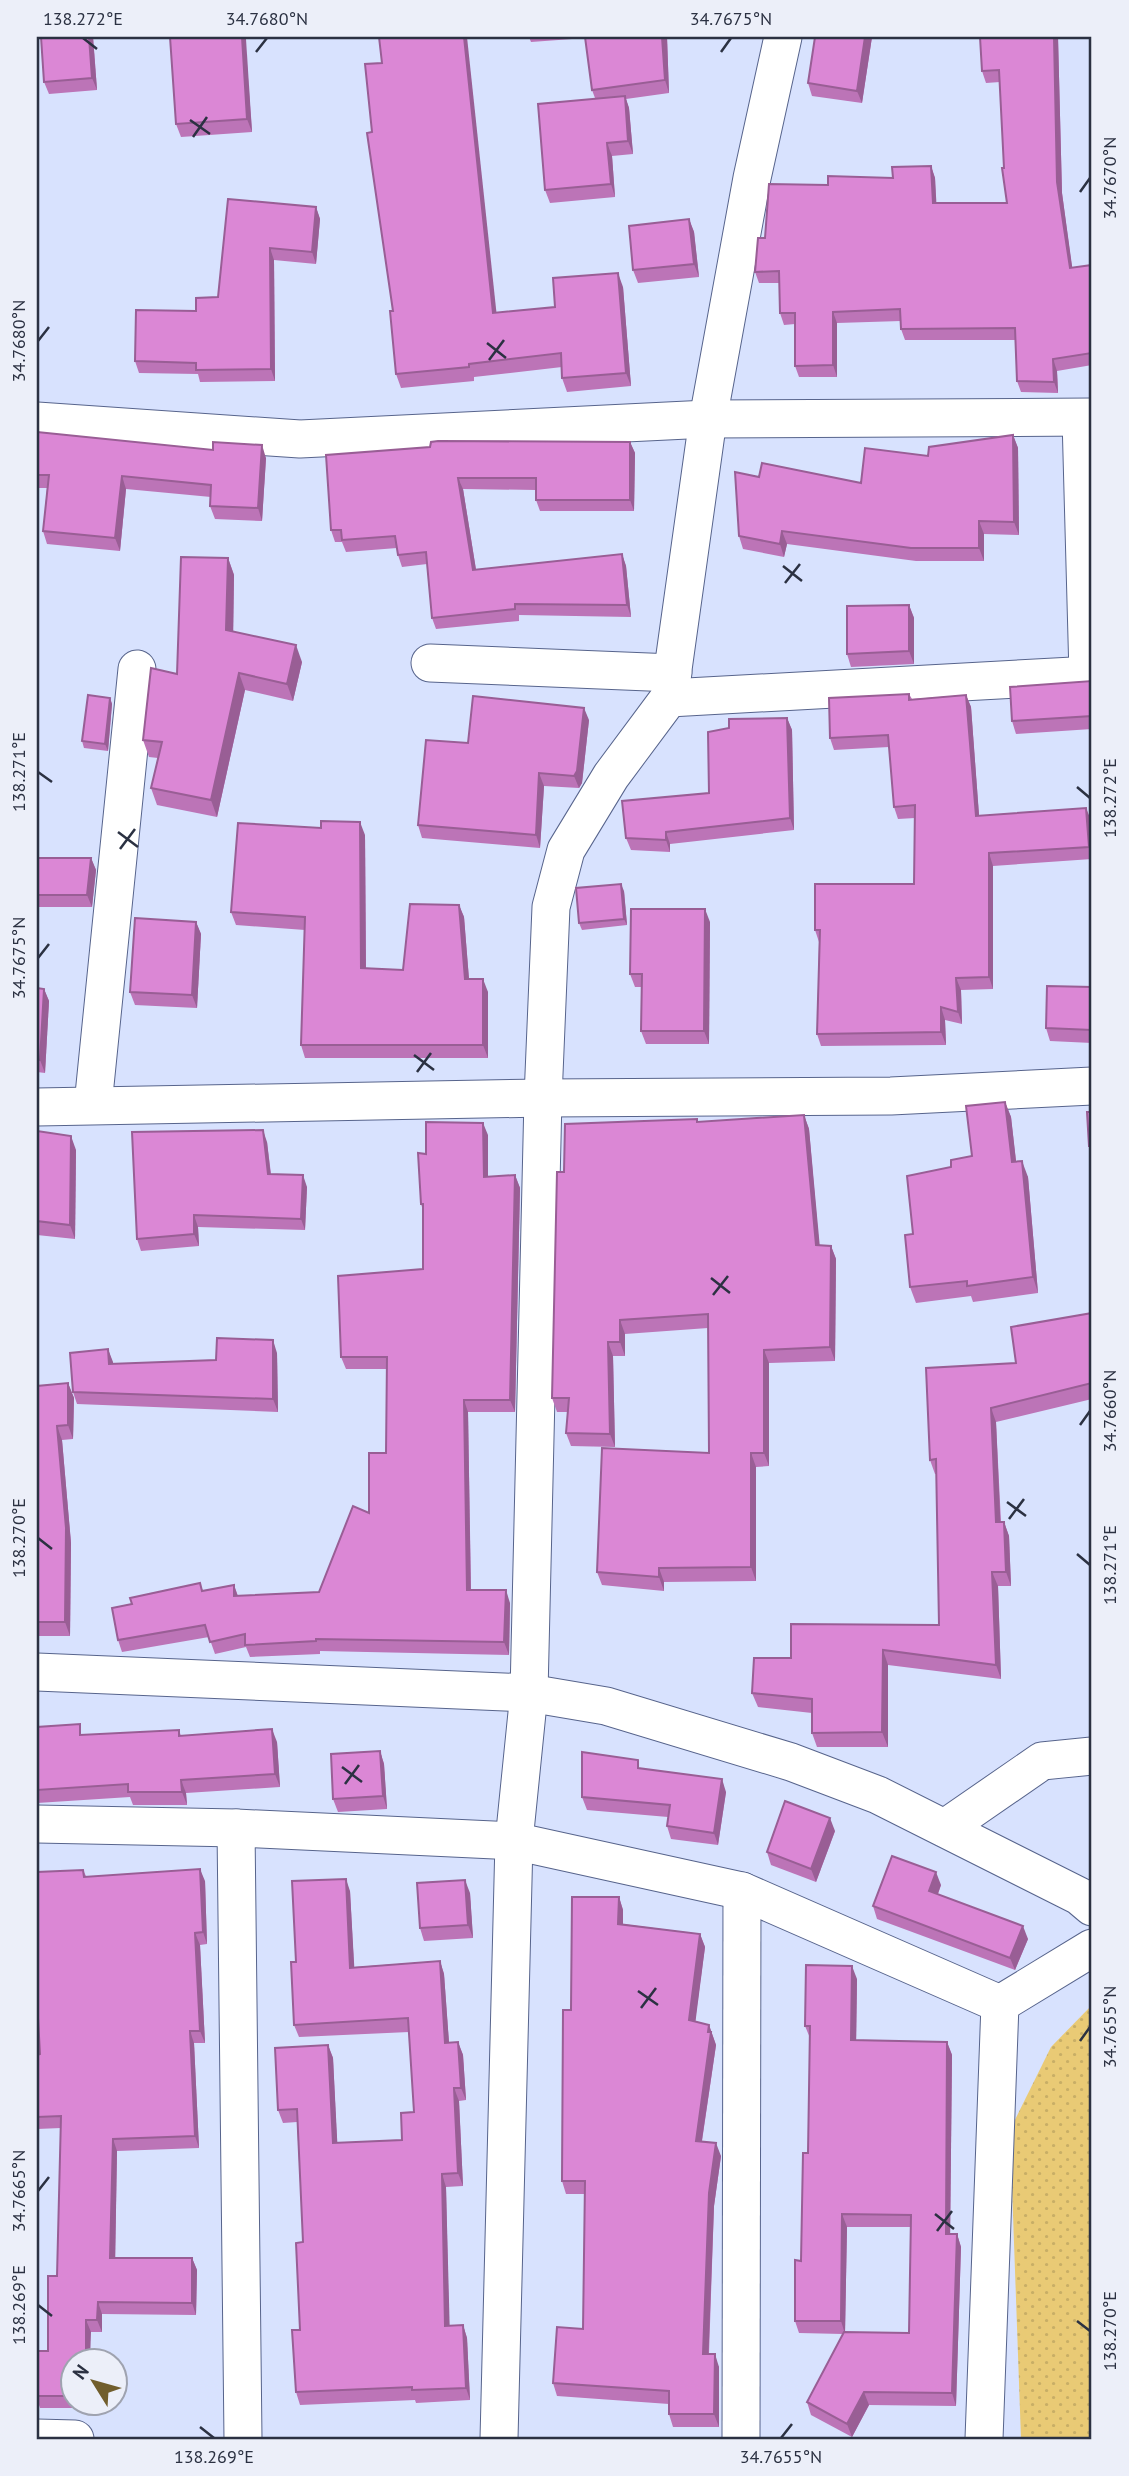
<svg xmlns="http://www.w3.org/2000/svg" width="1129" height="2476" viewBox="0 0 1129 2476" font-family="'PT Sans',sans-serif">
<style>
.park{fill:url(#park-dots)}
.lines{fill:none;stroke-linecap:round;stroke-linejoin:round}
.minor-casing{stroke:#57648c;stroke-width:39}
.minor{stroke:#fff;stroke-width:37}
.wall{fill:#bc74b7;fill-rule:evenodd}
.shaded-wall{fill:#995e95}
.building{fill:#db87d5;stroke:#995e95;stroke-width:2}
.ticks{fill:none;stroke:#2b3142;stroke-width:2.5}
.neatline{fill:none;stroke:#2b3142;stroke-width:2.5}
.ticks-label{font-size:18px;text-anchor:middle;fill:#2b3142}
</style>
<defs>
<pattern id="park-dots" width="8" height="8" patternUnits="userSpaceOnUse" patternTransform="scale(1.75)"><rect width="8" height="8" fill="#e9ca75"/><path d="M2 2h.1M6 6h.1" fill="none" stroke="#c8ae66" stroke-width="1.8" stroke-linecap="round"/></pattern>
</defs>
<rect width="100%" height="100%" fill="#d8e2fe"/>
<path class="park" d="M1092,2005V2439H1021L1010,2130L1051,2047Z"/>
<g class="lines">
<g class="minor-casing">
<g id="minor">
<path d="M1081,418L1088,675"/>
<path d="M37,421L300,439L708,419L1092,417"/>
<path d="M430,663L673,673"/>
<path d="M669,698L1092,675"/>
<path d="M93,1105L137,669"/>
<path d="M37,1107L543,1098L891,1096L1092,1086"/>
<path d="M37,1672L529,1693L606,1706L791,1762L878,1795L1079,1896L1092,1907"/>
<path d="M37,1824L236,1828L514,1841L742,1891L1000,2004"/>
<path d="M236,1828L243,2439"/>
<path d="M945,1828L1042,1761L1092,1756"/>
<path d="M37,2438L75,2439"/>
<path d="M499,2439L514,1841L529,1693L543,1098L551,907L566,850L611,776L669,698L708,419L752,178L783,37"/>
<path d="M741,2439L742,1891"/>
<path d="M984,2439L1000,2004L1092,1948"/>
</g>
</g>
<use href="#minor" class="minor"/>
</g>
<g class="wall">
<path d="M41,37H93L97,90L49,94L44,82Z"/>
<path d="M170,37H245L252,132L181,137L176,124Z"/>
<path d="M529,37H667L669,93L626,99L629,108L633,154L612,156L615,197L550,203L545,190L595,98L592,90L586,38L531,42Z"/>
<path d="M815,37H872L862,103L812,96L808,83Z"/>
<path d="M1058,37L1062,193L1072,268L1092,265V365L1057,371L1058,393L1021,392L1017,381L1015,340H905L901,329V321L837,323V377H799L795,366V324L784,325L780,313L779,283H759L755,272L765,238L828,185L893,178L931,166L935,178L936,203H1007L1000,82L986,83L982,71Z"/>
<path d="M228,199L316,207L320,219L316,264L274,260L275,381L200,382L198,374L139,373L135,361L196,311L218,297Z"/>
<path d="M689,219L694,232L699,277L638,283L633,270Z"/>
<path d="M623,287L631,386L567,392L562,378V367L474,377V381L401,388L396,374L496,313L555,307Z"/>
<path d="M37,432L266,458L262,521L215,519L210,506L211,497L126,489L120,551L47,544L43,531L47,488H37Z"/>
<path d="M1013,435L1018,448L1019,535L984,534V561H916L787,544L784,557L743,549L739,536L759,477L861,483L928,456Z"/>
<path d="M630,442L635,453L634,511H540L536,500V490L463,489L476,570L622,554L626,566L631,617L519,615V621L436,629L432,618L427,564L402,567L398,555L397,548L346,552L342,542H335L331,530L326,455Z"/>
<path d="M228,558L234,575L233,631L302,662L293,701L245,690L217,817L157,805L151,788L158,758L149,757L143,740L177,674Z"/>
<path d="M909,605L914,618V664L851,667L847,654Z"/>
<path d="M1092,681V729L1016,734L1012,721Z"/>
<path d="M909,694L912,699L966,695L971,707L979,816L1091,820L1092,859L993,866V989L961,990L962,1024L945,1020L946,1045L821,1046L817,1034L819,942L815,930L914,884L915,818L898,819L894,807L889,747L834,750L830,738Z"/>
<path d="M110,698L112,704L108,751L84,748L82,741Z"/>
<path d="M787,718L792,730L794,830L670,844V852L631,850L626,838L709,793Z"/>
<path d="M589,720L582,783L579,788L544,786L540,848L422,838L418,825L468,743Z"/>
<path d="M365,835L366,968L403,970L459,905L464,917L469,979L488,992V1058H305L301,1045L305,930L236,925L231,912Z"/>
<path d="M37,858H91L96,870L92,907H37Z"/>
<path d="M624,891L627,925L582,930L579,923Z"/>
<path d="M196,922L201,934L197,1008L135,1005L130,992Z"/>
<path d="M710,922L709,1044H646L641,1031L642,987H635L630,974Z"/>
<path d="M1092,987V1043L1050,1041L1046,1028Z"/>
<path d="M37,988L44,989L49,1001L45,1073L37,1072Z"/>
<path d="M1005,1102L1011,1117L1016,1162L1028,1177L1038,1293L973,1302L971,1296L916,1303L910,1287L913,1234L951,1167L972,1156Z"/>
<path d="M804,1115L809,1129L819,1245L831,1246L836,1259L835,1361L769,1363V1466L756,1467V1581L664,1582V1591L602,1585L597,1572L709,1453L708,1328L625,1334V1356H613L615,1447L571,1446L566,1433L568,1412H557L552,1398L564,1172L698,1122Z"/>
<path d="M37,1131L76,1150L75,1239L37,1235Z"/>
<path d="M488,1135V1177L515,1175L520,1188L515,1412H468L471,1590L510,1603L509,1655L320,1651V1654L250,1657L246,1647L215,1654L209,1637L122,1652L118,1640L132,1604L234,1585L238,1596L319,1592L369,1513L386,1453L387,1369H346L341,1357L423,1269V1210L421,1204L426,1154Z"/>
<path d="M267,1142L271,1174L307,1187L305,1230L198,1227L199,1246L141,1251L137,1239Z"/>
<path d="M1092,1313V1399L996,1422L1001,1522H1004L1009,1536L1011,1586H998L1001,1679L888,1665V1747H817L812,1733V1713L758,1707L752,1693L791,1658L939,1625L936,1474H935L930,1460L1016,1363Z"/>
<path d="M108,1349L113,1364L216,1360L277,1353L278,1412L77,1404L73,1392Z"/>
<path d="M68,1383L74,1398L73,1439L62,1440L71,1543L70,1636H37V1386Z"/>
<path d="M37,1727L84,1735L179,1730L181,1736L277,1742L280,1787L186,1793L187,1805H133L130,1797L37,1803Z"/>
<path d="M380,1751L384,1764L387,1809L338,1812L333,1799Z"/>
<path d="M641,1769L726,1792L718,1845L671,1839L667,1826L668,1817L587,1810L582,1797Z"/>
<path d="M835,1831L816,1882L771,1865L767,1852Z"/>
<path d="M83,1870L86,1876L205,1881L207,1944L200,1945L205,2043H194L199,2148L117,2151L115,2258H192L197,2270L196,2315L102,2314V2332H91L74,2361V2403H90V2408H40L37,2399V2351H48L57,2276L61,2128L37,2129V2055L40,2054Z"/>
<path d="M941,1885L938,1894L1028,1939L1015,1970L877,1919L873,1906Z"/>
<path d="M350,1891L354,1967L440,1961L444,1974L449,2043L458,2042L463,2055L466,2100L459,2101L463,2186L446,2187L449,2326L463,2325L467,2338L470,2400L416,2403L415,2400L300,2405L296,2392L303,2242L297,2122L283,2123L278,2110L328,2045L333,2058L337,2143L402,2140L414,2112L409,2032L299,2037L294,2025L296,1962Z"/>
<path d="M470,1893L473,1938L424,1941L420,1928Z"/>
<path d="M619,1897L623,1910V1924L700,1934L705,1947L695,2021L709,2025L716,2045L702,2141L721,2156L714,2206L709,2354L719,2367V2427H673L669,2414V2404L557,2396L553,2383L583,2329L585,2194H566L562,2181L571,2010Z"/>
<path d="M857,1979L856,2040L947,2042L952,2055L950,2234H957L961,2247L956,2406L869,2405L852,2437L811,2415L807,2402L843,2334L799,2333L795,2321L801,2261L808,2153L810,2038L805,2026ZM847,2227H911L909,2333L845,2332Z"/>
</g>
<g class="shaded-wall">
<path d="M89,37H93L97,90L92,78Z"/>
<path d="M242,37H245L246,39L252,132L247,119Z"/>
<path d="M464,37H467L498,327L493,313Z"/>
<path d="M662,37H667L669,93L665,80Z"/>
<path d="M865,37H872L862,103L857,91Z"/>
<path d="M1054,37H1058L1062,193L1074,280L1070,268L1057,182Z"/>
<path d="M625,96L629,108L633,154L628,141Z"/>
<path d="M607,143L612,156L615,197L611,184Z"/>
<path d="M931,166L935,178L937,214L933,203Z"/>
<path d="M316,207L320,219L316,264L312,252Z"/>
<path d="M689,219L694,232L699,277L694,264Z"/>
<path d="M270,248L274,260L275,381L271,369Z"/>
<path d="M618,273L623,287L631,386L626,373Z"/>
<path d="M833,312L837,323V377L833,365Z"/>
<path d="M1053,359L1057,371L1058,393L1054,382Z"/>
<path d="M1013,435L1018,448L1019,535L1014,522Z"/>
<path d="M630,442L635,453L634,511L630,500Z"/>
<path d="M262,445L266,458L262,521L258,508Z"/>
<path d="M122,476L126,489L120,551L115,538Z"/>
<path d="M458,478L463,489L478,582L473,570Z"/>
<path d="M979,521L984,534V561L979,548Z"/>
<path d="M782,531L787,544L784,557L780,544Z"/>
<path d="M622,554L626,566L631,617L627,605Z"/>
<path d="M228,558L234,575L233,647L226,630Z"/>
<path d="M909,605L914,618V664L909,651Z"/>
<path d="M296,645L302,662L293,701L287,684Z"/>
<path d="M239,673L245,690L217,817L211,800Z"/>
<path d="M966,695L971,707L980,828L976,816Z"/>
<path d="M110,698L112,704L108,751L105,744Z"/>
<path d="M584,708L589,720L582,783L579,788L574,776Z"/>
<path d="M787,718L792,730L794,830L790,818Z"/>
<path d="M539,773L544,786L540,848L536,835Z"/>
<path d="M1086,808L1091,820L1092,857L1089,847Z"/>
<path d="M360,822L365,835L366,981L361,968Z"/>
<path d="M666,832L670,844V852L666,840Z"/>
<path d="M989,853L993,866V989L989,977Z"/>
<path d="M91,858L96,870L92,907L87,895Z"/>
<path d="M621,884L624,891L627,925L624,919Z"/>
<path d="M459,905L464,917L470,992L465,979Z"/>
<path d="M705,909L710,922L709,1044L704,1031Z"/>
<path d="M196,922L201,934L197,1008L192,995Z"/>
<path d="M956,978L961,990L962,1024L958,1012Z"/>
<path d="M483,979L488,992V1058L483,1045Z"/>
<path d="M44,989L49,1001L45,1073L40,1060Z"/>
<path d="M941,1007L945,1020L946,1045L941,1032Z"/>
<path d="M1005,1102L1011,1117L1018,1178L1012,1162Z"/>
<path d="M804,1115L809,1129L821,1259L816,1245Z"/>
<path d="M483,1123L488,1135V1189L484,1177Z"/>
<path d="M263,1130L267,1142L272,1186L268,1174Z"/>
<path d="M71,1136L76,1150L75,1239L70,1225Z"/>
<path d="M1022,1161L1028,1177L1038,1293L1033,1277Z"/>
<path d="M303,1175L307,1187L305,1230L301,1219Z"/>
<path d="M515,1175L520,1188L515,1412L510,1400Z"/>
<path d="M194,1215L198,1227L199,1246L194,1234Z"/>
<path d="M831,1246L836,1259L835,1361L830,1347Z"/>
<path d="M620,1320L625,1334V1356L620,1342Z"/>
<path d="M273,1340L277,1353L278,1412L273,1399Z"/>
<path d="M608,1342L613,1356L615,1447L610,1434Z"/>
<path d="M108,1349L113,1362L114,1377L109,1364Z"/>
<path d="M764,1350L769,1363V1466L764,1453Z"/>
<path d="M68,1383L74,1398L73,1439L68,1425Z"/>
<path d="M464,1400L468,1412L471,1602L467,1590Z"/>
<path d="M991,1408L996,1422L1001,1536L996,1522Z"/>
<path d="M57,1426L62,1440L71,1543L70,1636L65,1622Z"/>
<path d="M751,1453L756,1467V1581L751,1567Z"/>
<path d="M1004,1522L1009,1536L1011,1586L1006,1572Z"/>
<path d="M659,1568L664,1582V1591L659,1577Z"/>
<path d="M992,1572L998,1586L1001,1679L996,1665Z"/>
<path d="M234,1585L238,1597L234,1596Z"/>
<path d="M506,1590L510,1603L509,1655L504,1642Z"/>
<path d="M883,1650L888,1665V1747L882,1732Z"/>
<path d="M272,1729L277,1742L280,1787L275,1774Z"/>
<path d="M380,1751L384,1764L387,1809L383,1796Z"/>
<path d="M722,1779L726,1792L718,1845L714,1833Z"/>
<path d="M181,1780L186,1793L187,1805L182,1792Z"/>
<path d="M830,1818L835,1831L816,1882L811,1869Z"/>
<path d="M200,1869L205,1881L207,1944L203,1932Z"/>
<path d="M936,1872L941,1885L934,1904L929,1891Z"/>
<path d="M346,1879L350,1891L355,1980L350,1968Z"/>
<path d="M465,1880L470,1893L473,1938L468,1925Z"/>
<path d="M619,1897L623,1910V1936L618,1924Z"/>
<path d="M1023,1926L1028,1939L1015,1970L1010,1958Z"/>
<path d="M195,1933L200,1945L205,2043L200,2031Z"/>
<path d="M700,1934L705,1947L694,2033L689,2020Z"/>
<path d="M440,1961L444,1974L450,2056L445,2043Z"/>
<path d="M852,1966L857,1979L856,2053L851,2040Z"/>
<path d="M709,2025L716,2045L700,2153L696,2141Z"/>
<path d="M190,2031L194,2043L199,2148L195,2136Z"/>
<path d="M458,2042L463,2055L466,2100L461,2088Z"/>
<path d="M947,2042L952,2055L950,2247L946,2234Z"/>
<path d="M328,2045L333,2058L338,2156L333,2143Z"/>
<path d="M454,2088L459,2101L463,2186L458,2173Z"/>
<path d="M113,2139L117,2151L115,2270L110,2258Z"/>
<path d="M716,2143L721,2156L714,2206L708,2367L703,2354L709,2193Z"/>
<path d="M442,2174L446,2187L450,2339L445,2326Z"/>
<path d="M842,2214L847,2227L845,2334L841,2321Z"/>
<path d="M957,2234L961,2247L956,2406L952,2393Z"/>
<path d="M192,2258L197,2270L196,2315L192,2303Z"/>
<path d="M98,2302L102,2314V2332L97,2320Z"/>
<path d="M86,2320L91,2332L90,2361H86Z"/>
<path d="M463,2325L467,2338L470,2400L466,2388Z"/>
<path d="M715,2354L719,2367V2427L714,2414Z"/>
<path d="M864,2392L869,2405L852,2437L847,2424Z"/>
</g>
<g class="building">
<path d="M41,37H89L92,78L44,82Z"/>
<path d="M170,37H242L247,119L176,124Z"/>
<path d="M379,37H464L493,313L555,307L553,278L618,273L626,373L562,378L561,353L469,364V367L396,374L390,311H393L367,133L372,132L365,64L382,63Z"/>
<path d="M585,37H662L665,80L592,90Z"/>
<path d="M815,37H865L857,91L808,83Z"/>
<path d="M980,37H1054L1057,182L1070,268L1092,265V353L1053,359L1054,382L1017,381L1015,328L901,329L900,309L833,312V365L795,366V313H780L779,271L755,272L758,238H765L769,184L828,185V176L893,178L892,167L931,166L933,203H1007L1002,168H1004L999,70L982,71Z"/>
<path d="M625,96L628,141L607,143L611,184L545,190L538,104Z"/>
<path d="M228,199L316,207L312,252L270,248L271,369L196,370V363L135,361L136,310L196,311V298L218,297Z"/>
<path d="M689,219L694,264L633,270L629,226Z"/>
<path d="M37,432L213,450V442L262,445L258,508L210,506L211,485L122,476L115,538L43,531L49,475H37Z"/>
<path d="M1013,435L1014,522L979,521V548H911L782,531L780,544L739,536L735,472L759,477L762,463L861,483L865,448L928,456L929,447Z"/>
<path d="M438,441L630,442V500H536V478H458L473,570L622,554L627,605L515,604V609L432,618L426,552L398,555L395,536L342,540L341,530H331L326,455L430,447L431,442Z"/>
<path d="M181,557L228,558L226,630L296,645L287,684L239,673L211,800L151,788L162,742L143,740L151,668L177,674Z"/>
<path d="M909,605V651L847,654V606Z"/>
<path d="M1092,681V716L1012,721L1010,687Z"/>
<path d="M909,694V700L966,695L976,816L1086,808L1089,847L989,853V977L956,978L958,1012L941,1007V1032L817,1034L820,930H815V884H914L915,805L894,807L888,735L830,738L829,698Z"/>
<path d="M88,695L110,698L105,744L82,741Z"/>
<path d="M473,696L584,708L577,771L574,776L539,773L536,835L418,825L426,740L468,743Z"/>
<path d="M787,718L790,818L666,832V840L626,838L622,801L709,793L708,732L729,728V719Z"/>
<path d="M321,821L360,822L361,968L403,970L410,904L459,905L465,979H483V1045H301L305,917L231,912L238,823L321,828Z"/>
<path d="M37,858H91L87,895H37Z"/>
<path d="M621,884L624,919L579,923L576,888Z"/>
<path d="M631,909H705L704,1031H641L642,974H630Z"/>
<path d="M135,918L196,922L192,995L130,992Z"/>
<path d="M1047,986L1092,987V1030L1046,1028Z"/>
<path d="M37,988L44,989L40,1060H37Z"/>
<path d="M1005,1102L1012,1162L1022,1161L1033,1277L967,1286V1281L910,1287L905,1235L913,1234L907,1176L951,1167V1160L972,1156L966,1106Z"/>
<path d="M1087,1112H1092V1146H1089Z"/>
<path d="M804,1115L816,1245L831,1246L830,1347L764,1350V1453H751V1567L659,1568V1577L597,1572L602,1448L709,1453L708,1314L620,1320V1342H608L610,1434L566,1433L569,1398H552L557,1172H564L565,1124L697,1119V1122Z"/>
<path d="M426,1122L483,1123L484,1177L515,1175L510,1400H464L467,1590H506L504,1642L316,1639V1641L245,1645V1634L210,1642L205,1625L118,1640L112,1608L132,1604L130,1598L200,1583L202,1591L234,1585V1596L319,1592L353,1506L369,1513V1453H386L387,1357H341L338,1276L423,1269V1204H421L418,1153L426,1154Z"/>
<path d="M263,1130L268,1174L303,1175L301,1219L194,1215V1234L137,1239L132,1132Z"/>
<path d="M37,1131L71,1136L70,1225L37,1221Z"/>
<path d="M1092,1313V1383L991,1408L996,1522H1004L1006,1572H992L996,1665L883,1650L882,1732L812,1733V1699L752,1693L754,1658H791V1624L939,1625L936,1459L930,1460L926,1368L1016,1363L1011,1327Z"/>
<path d="M217,1338L273,1340V1399L73,1392L70,1353L108,1349L109,1364L216,1360Z"/>
<path d="M68,1383V1425L57,1426L66,1528L65,1622H37V1386Z"/>
<path d="M80,1724V1735L179,1730V1736L272,1729L275,1774L181,1780L182,1792H128V1784L37,1790V1727Z"/>
<path d="M380,1751L383,1796L333,1799L331,1754Z"/>
<path d="M582,1752L638,1760V1768L722,1779L714,1833L667,1826L670,1805L582,1797Z"/>
<path d="M785,1801L830,1818L811,1869L767,1852Z"/>
<path d="M892,1856L936,1872L929,1891L1023,1926L1010,1958L873,1906Z"/>
<path d="M200,1869L203,1932L195,1933L200,2031H190L195,2136L113,2139L110,2258H192V2303L98,2302L97,2320H86V2361H74V2396H37V2351H48V2276H57L61,2116L37,2117V2055L40,2054L37,2000V1872L83,1870L84,1877Z"/>
<path d="M346,1879L350,1968L440,1961L445,2043L458,2042L461,2088H454L458,2173L442,2174L445,2326L463,2325L466,2388L412,2390V2387L296,2392L292,2330H300L296,2243L303,2242L297,2109L278,2110L275,2048L328,2045L333,2143L402,2140L401,2113L414,2112L408,2018L294,2025L291,1962H296L292,1881Z"/>
<path d="M465,1880L468,1925L420,1928L417,1883Z"/>
<path d="M572,1897H619L618,1924L700,1934L689,2020L709,2025L708,2032H711L696,2141L716,2143L709,2193L703,2354H715L714,2414H669V2391L553,2383L557,2327L583,2329L585,2181H562L563,2010H571Z"/>
<path d="M806,1965L852,1966L851,2040L947,2042L946,2234H957L952,2393L864,2392L847,2424L807,2402L844,2332L909,2333L911,2215L842,2214L841,2321H795V2260L801,2261L803,2153H808L810,2026H805Z"/>
</g>
<path class="ticks" d="M83,38L97,49M256,52L267,38M721,52L731,38M190,120L210,134M193,137L207,117M1080,192L1090,178M38,341L49,327M487,343L506,358M489,360L504,340M783,566L802,581M785,583L800,564M38,772L52,782M1077,787L1090,798M118,832L138,847M120,849L135,829M38,958L49,944M414,1055L434,1070M417,1072L431,1053M711,1278L730,1293M713,1295L728,1276M1080,1425L1090,1411M1007,1502L1026,1516M1009,1519L1024,1499M38,1538L52,1549M1077,1554L1090,1565M342,1767L362,1782M345,1784L359,1765M638,1991L658,2005M641,2008L656,1988M1080,2041L1090,2027M38,2191L49,2177M935,2214L954,2229M937,2231L952,2211M38,2305L52,2316M1077,2321L1090,2331M200,2427L214,2438M781,2438L792,2424"/>
<rect width="1129" height="2476" fill="none" stroke="#eceff9" stroke-width="77"/>
<g transform="translate(94 2382) rotate(307)"><circle r="33" fill="#eceff9" stroke="#9fa3b0" stroke-width="2"/>
<path d="M0-5L12 26L0 18L-12 26Z" fill="#715e2d"/>
<text y="-10" font-size="19" font-weight="bold" text-anchor="middle" fill="#2b3142">N</text>
</g>
<rect x="38" y="38" width="1052" height="2400" class="neatline"/>
<g class="ticks-label">
<text x="83" y="25">138.272°E</text>
<text x="267" y="25">34.7680°N</text>
<text x="731" y="25">34.7675°N</text>
<text transform="translate(1110 178) rotate(-90)" y="6">34.7670°N</text>
<text transform="translate(19 341) rotate(-90)" y="6">34.7680°N</text>
<text transform="translate(19 772) rotate(-90)" y="6">138.271°E</text>
<text transform="translate(1110 798) rotate(-90)" y="6">138.272°E</text>
<text transform="translate(19 958) rotate(-90)" y="6">34.7675°N</text>
<text transform="translate(1110 1411) rotate(-90)" y="6">34.7660°N</text>
<text transform="translate(19 1538) rotate(-90)" y="6">138.270°E</text>
<text transform="translate(1110 1565) rotate(-90)" y="6">138.271°E</text>
<text transform="translate(1110 2027) rotate(-90)" y="6">34.7655°N</text>
<text transform="translate(19 2191) rotate(-90)" y="6">34.7665°N</text>
<text transform="translate(19 2305) rotate(-90)" y="6">138.269°E</text>
<text transform="translate(1110 2331) rotate(-90)" y="6">138.270°E</text>
<text x="214" y="2463">138.269°E</text>
<text x="781" y="2463">34.7655°N</text>
</g>
</svg>
